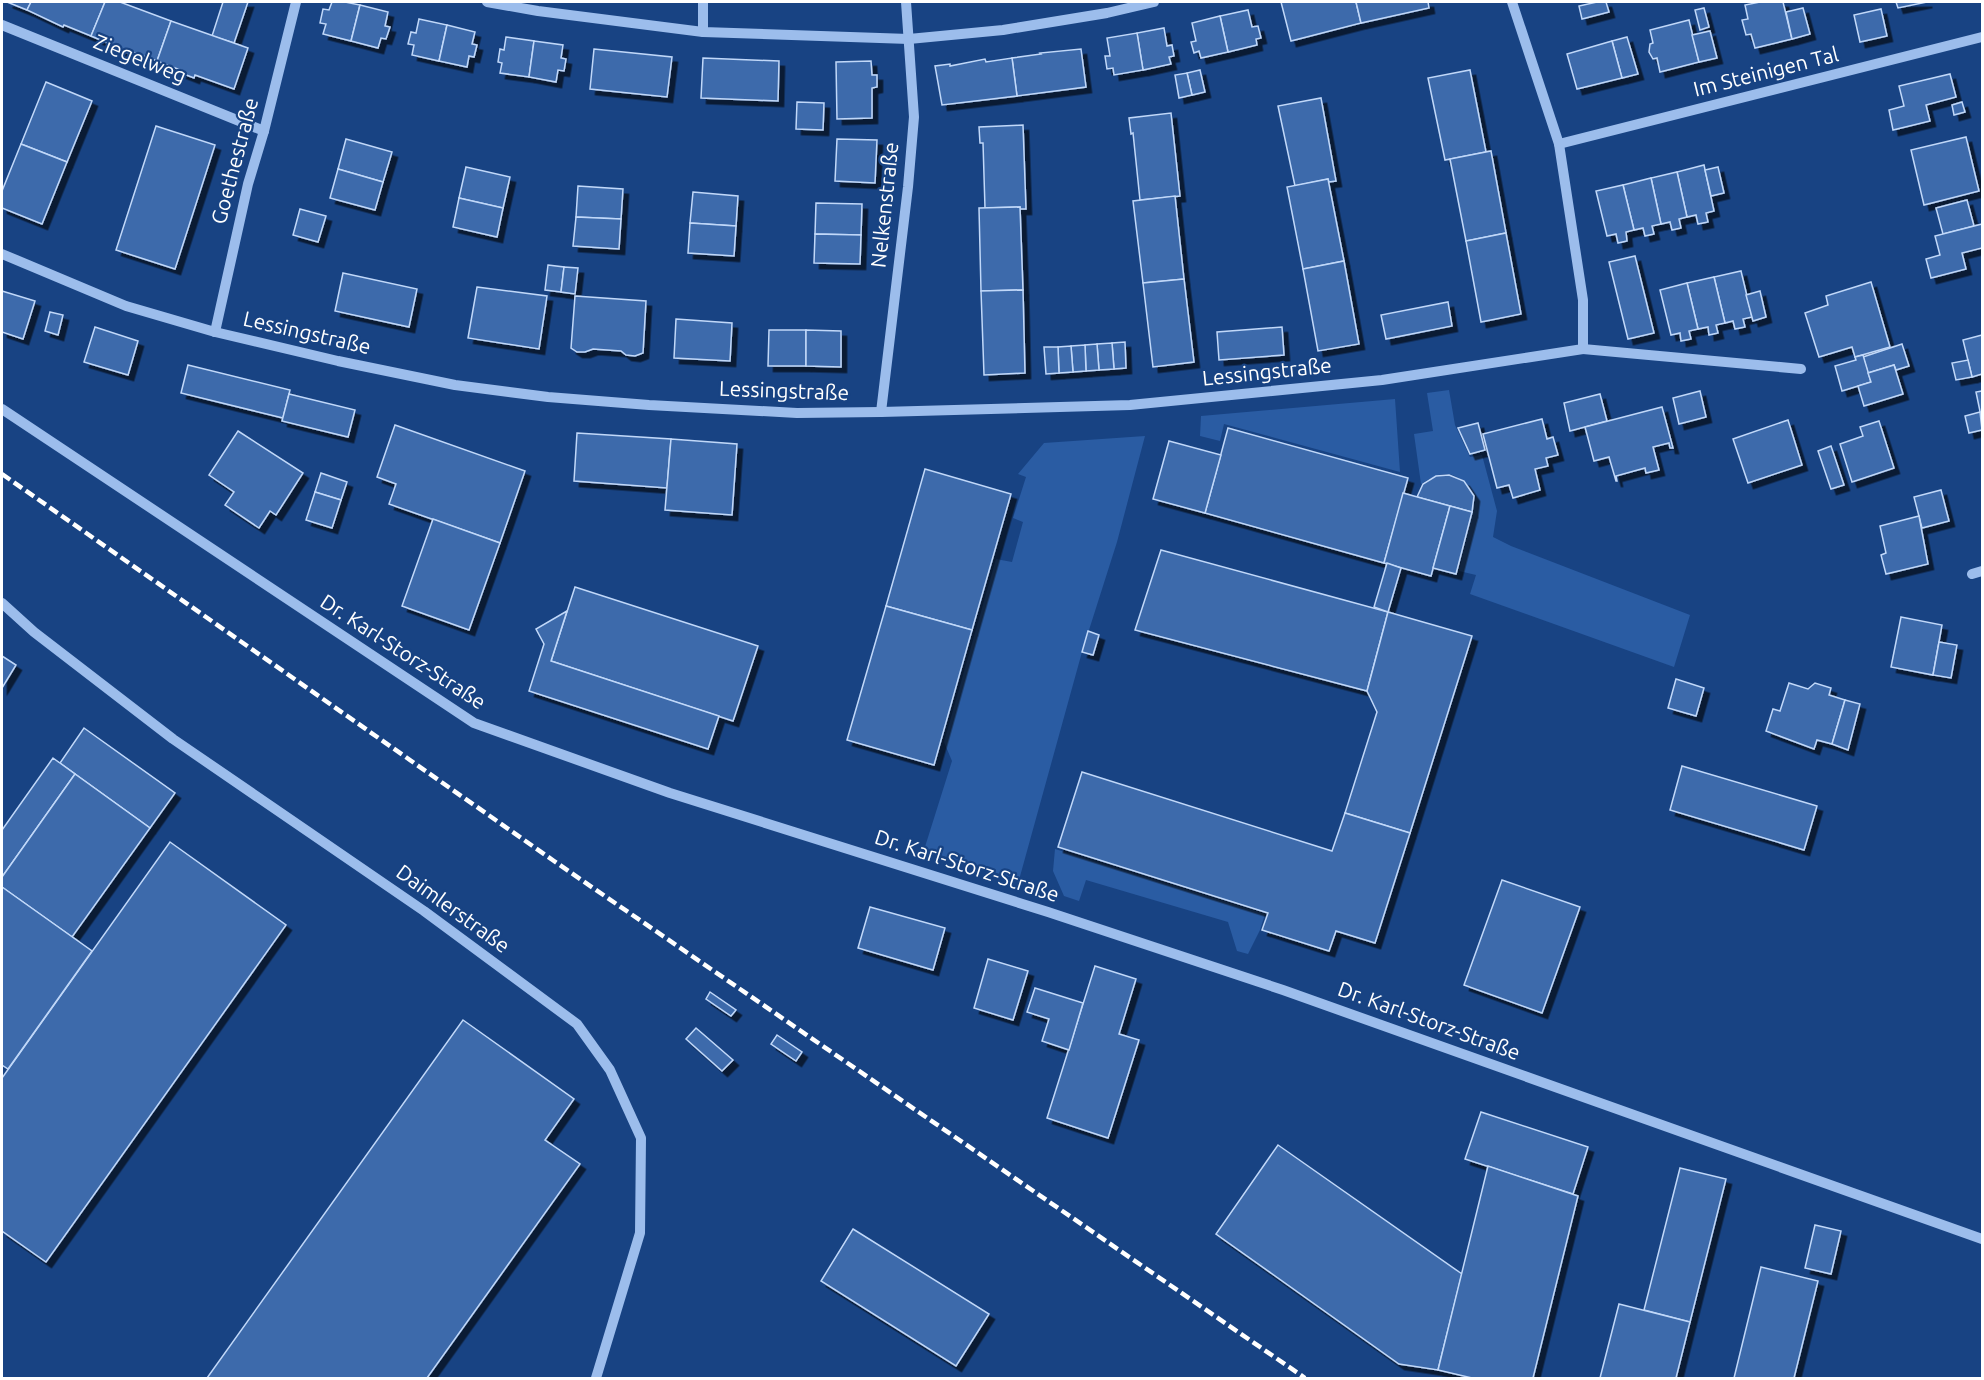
<svg xmlns="http://www.w3.org/2000/svg" width="1984" height="1380" viewBox="0 0 1984 1380" font-family="Ubuntu,sans-serif">
<style>
.green{fill:#2a5ca3}
.building{fill:#3c6aab;stroke:#c1d8f9;stroke-width:1.5;filter:url(#shadow)}
.lines{fill:none;stroke-linecap:round;stroke-linejoin:round}
.minor{stroke:#9cbdec;stroke-width:10}
.rail{stroke:#fff;stroke-width:4.5;stroke-dasharray:10 4.5;stroke-linecap:butt}
.labels{text-anchor:middle;stroke-width:4.5;stroke-linejoin:round;paint-order:stroke}
.street-label{font-size:21px;fill:#fff;stroke:#184383}
</style>
<defs>
<filter id="shadow"><feDropShadow dx="5.5" dy="5.5" stdDeviation="0" flood-color="#0009"/></filter>
</defs>
<rect width="100%" height="100%" fill="#184383"/>
<g class="green">
<path d="M1449,390L1455,425L1470,457L1482,455L1497,511L1493,537L1511,546L1690,615L1674,667L1470,594L1476,575L1459,571L1476,496C1458,472 1447,467 1421,484L1414,434L1433,431L1427,393Z"/>
<path d="M1395,399L1400,472L1224,424L1220,441L1200,436L1201,416Z"/>
<path d="M1145,436L1117,542L1082,652L1019,880L924,850L952,761L944,742L996,559L1012,562L1023,522L1013,518L1026,477L1018,474L1044,443Z"/>
<path d="M1055,849L1265,914L1260,930L1248,954L1237,951L1228,922L1086,880L1079,901L1064,896L1053,871Z"/>
</g>
<g class="building">
<path d="M7,2H31L27,10Z"/>
<path d="M31,2H105L91,36L64,25L63,27L27,10Z"/>
<path d="M105,2H120L171,21L157,61L130,51L129,53L116,49L117,47L91,36Z"/>
<path d="M223,2H248L234,43L212,36Z"/>
<path d="M332,2H345L360,5L351,41L323,34L326,24L320,23L323,9L329,10Z"/>
<path d="M1281,2H1356L1361,23L1291,41Z"/>
<path d="M1356,2H1428L1429,8L1361,23Z"/>
<path d="M1597,2H1606L1609,12L1582,19L1579,6Z"/>
<path d="M1760,2H1783L1792,39L1755,48L1751,34L1746,35L1742,20L1748,19L1745,5Z"/>
<path d="M1896,2H1927L1898,8Z"/>
<path d="M360,5L388,12L385,26L390,27L386,39L381,38L378,48L351,41Z"/>
<path d="M1704,8L1709,27L1700,30L1695,10Z"/>
<path d="M1803,8L1810,34L1792,39L1786,12Z"/>
<path d="M1881,9L1887,36L1860,42L1854,15Z"/>
<path d="M1248,10L1252,27L1258,26L1261,38L1256,39L1257,45L1228,52L1220,16Z"/>
<path d="M1220,16L1228,52L1201,58L1199,51L1194,53L1191,42L1196,41L1192,23Z"/>
<path d="M419,19L447,25L439,61L412,55L414,45L408,44L411,32L416,33Z"/>
<path d="M1689,20L1699,62L1660,72L1657,58L1653,59L1649,52L1650,44L1653,43L1650,30Z"/>
<path d="M171,21L248,48L234,89L195,75L194,78L181,73L183,71L157,61Z"/>
<path d="M447,25L475,32L472,44L477,45L474,57L469,56L467,67L439,61Z"/>
<path d="M1164,28L1167,46L1172,45L1174,56L1169,57L1171,64L1143,70L1137,33Z"/>
<path d="M1710,31L1717,58L1699,62L1692,35Z"/>
<path d="M1137,33L1143,70L1114,75L1113,68L1107,69L1105,56H1110L1107,38Z"/>
<path d="M506,37L534,41L529,77L500,73L502,63L498,62L500,49L504,50Z"/>
<path d="M1627,37L1638,74L1622,78L1612,41Z"/>
<path d="M534,41L563,45L561,58L566,59L564,71L558,70L556,82L529,77Z"/>
<path d="M1612,41L1622,78L1577,89L1567,54Z"/>
<path d="M594,49L672,57L667,97L590,89Z"/>
<path d="M1081,49L1086,87L1017,96L1012,58L1041,54L1040,53Z"/>
<path d="M703,58L779,61L778,101L701,98Z"/>
<path d="M1012,58L1017,96L942,105L935,66L950,64V66L985,59L986,62Z"/>
<path d="M871,61L872,75H877V87L872,88V118L837,119L836,62Z"/>
<path d="M1200,70L1205,92L1192,95L1187,73Z"/>
<path d="M1470,70L1486,152L1445,160L1428,78Z"/>
<path d="M1187,73L1192,95L1179,98L1175,75Z"/>
<path d="M1950,74L1956,97L1926,105L1930,121L1893,130L1889,110L1904,106L1899,86Z"/>
<path d="M46,82L92,101L67,162L21,144Z"/>
<path d="M1321,98L1336,181L1329,182L1328,179L1295,186L1278,106Z"/>
<path d="M797,102L824,103L823,130L796,129Z"/>
<path d="M1962,102L1965,112L1954,115L1952,105Z"/>
<path d="M1171,113L1180,196L1140,200L1133,133L1131,134L1129,118Z"/>
<path d="M1023,125L1026,209H1020V207L985,208L983,143H980L979,127Z"/>
<path d="M156,126L215,145L175,269L116,250Z"/>
<path d="M1966,137L1979,191L1924,205L1911,150Z"/>
<path d="M346,139L392,152L383,182L338,169Z"/>
<path d="M837,139L877,140L875,183L835,181Z"/>
<path d="M21,144L67,162L42,224L2,208V191Z"/>
<path d="M1491,151L1506,233L1466,241L1450,159Z"/>
<path d="M1704,165L1714,211L1706,213L1708,222L1698,224L1696,215L1687,217L1677,172Z"/>
<path d="M466,167L510,177L503,208L459,198Z"/>
<path d="M1718,167L1724,193L1711,196L1705,170Z"/>
<path d="M338,169L383,182L375,210L330,198Z"/>
<path d="M1677,172L1687,217L1679,219L1681,228L1672,230L1670,222L1661,224L1651,178Z"/>
<path d="M1651,178L1661,224L1652,226L1654,234L1645,236L1643,228L1634,230L1623,185Z"/>
<path d="M1328,179L1344,261L1303,269L1287,187Z"/>
<path d="M1623,185L1634,230L1626,232L1627,241L1618,243L1616,234L1607,236L1596,191Z"/>
<path d="M578,186L623,189L621,219L576,217Z"/>
<path d="M693,192L738,196L736,226L690,223Z"/>
<path d="M1175,196L1184,279L1143,283L1133,201Z"/>
<path d="M459,198L503,208L497,237L453,227Z"/>
<path d="M1967,200L1974,226L1943,234L1936,208Z"/>
<path d="M816,203L862,204L861,235L815,234Z"/>
<path d="M1020,207L1023,290L981,291L979,208Z"/>
<path d="M300,209L326,216L318,242L293,235Z"/>
<path d="M576,217L621,219L619,249L573,246Z"/>
<path d="M690,223L736,226L734,256L688,253Z"/>
<path d="M1982,224V248L1962,253L1966,269L1931,278L1926,259L1940,255L1935,236Z"/>
<path d="M1506,233L1521,314L1481,322L1466,241Z"/>
<path d="M815,234L861,235L860,264L814,263Z"/>
<path d="M1635,256L1654,333L1628,339L1609,262Z"/>
<path d="M1344,261L1359,344L1318,351L1303,269Z"/>
<path d="M548,265L564,267L561,292L545,290Z"/>
<path d="M564,267L578,268L575,294L561,292Z"/>
<path d="M1741,271L1752,317L1743,319L1745,327L1735,329L1733,321L1725,323L1714,277Z"/>
<path d="M343,273L417,289L409,327L335,311Z"/>
<path d="M1714,277L1725,323L1716,325L1718,333L1709,335L1708,327L1698,329L1687,283Z"/>
<path d="M1184,279L1194,362L1153,367L1143,283Z"/>
<path d="M1871,282L1890,347L1855,357L1852,347L1819,357L1805,313L1828,305L1826,296Z"/>
<path d="M1687,283L1698,329L1689,331L1691,339L1681,341L1680,333L1671,335L1660,290Z"/>
<path d="M477,287L547,296L539,349L468,338Z"/>
<path d="M1023,290L1025,373L984,375L981,291Z"/>
<path d="M2,291L35,301L23,339L2,332Z"/>
<path d="M1760,291L1766,317L1753,321L1746,295Z"/>
<path d="M575,296L646,301L643,353L635,356L626,355L621,351L593,349L585,352H577L571,348Z"/>
<path d="M1448,302L1452,326L1386,339L1381,315Z"/>
<path d="M50,312L63,315L58,335L45,331Z"/>
<path d="M676,319L732,323L730,361L674,358Z"/>
<path d="M95,327L138,341L128,375L84,362Z"/>
<path d="M1282,327L1284,355L1219,360L1217,332Z"/>
<path d="M769,330H806V366H768Z"/>
<path d="M806,330L841,331V367L806,366Z"/>
<path d="M1982,335V374L1972,377L1963,340Z"/>
<path d="M1125,342L1126,368L1114,369L1112,343Z"/>
<path d="M1112,343L1114,369L1099,370L1097,344Z"/>
<path d="M1097,344L1099,370L1086,371L1085,345Z"/>
<path d="M1902,344L1909,366L1896,370L1894,365L1868,373L1863,357Z"/>
<path d="M1085,345L1086,371L1073,372L1071,346Z"/>
<path d="M1071,346L1073,372L1059,373L1058,347Z"/>
<path d="M1044,347H1058L1059,373L1046,374Z"/>
<path d="M1863,355L1871,382L1842,391L1835,366L1856,360L1855,357Z"/>
<path d="M1968,360L1972,377L1956,380L1952,363Z"/>
<path d="M188,365L290,390L283,418L181,393Z"/>
<path d="M1894,365L1903,394L1864,406L1858,386L1871,382L1868,373Z"/>
<path d="M1700,391L1706,417L1679,424L1673,398Z"/>
<path d="M1982,391V421L1976,392Z"/>
<path d="M289,394L355,410L348,437L282,421Z"/>
<path d="M1600,394L1607,421L1570,431L1564,403Z"/>
<path d="M1662,407L1673,448H1670L1669,443L1653,447L1659,470L1646,473L1645,468L1616,476L1617,481H1616L1609,457L1594,461L1585,427Z"/>
<path d="M1980,412L1982,430L1969,433L1965,416Z"/>
<path d="M1542,419L1547,439L1553,437L1558,455L1546,458L1548,466L1535,469L1540,490L1513,498L1509,485L1497,488L1483,434Z"/>
<path d="M1788,420L1802,465L1748,483L1733,439Z"/>
<path d="M1879,421L1894,468L1852,482L1840,444L1863,436L1860,427Z"/>
<path d="M1478,423L1485,450L1470,454L1458,428Z"/>
<path d="M395,425L525,471L500,543L389,504L396,484L377,477Z"/>
<path d="M1228,428L1408,478L1384,563L1205,513Z"/>
<path d="M238,431L303,473L276,515L270,511L259,528L225,505L234,492L209,475Z"/>
<path d="M577,433L671,439L667,488L574,481Z"/>
<path d="M671,439L737,444L732,515L665,510Z"/>
<path d="M1169,441L1221,455L1205,513L1153,499Z"/>
<path d="M1831,446L1844,485L1831,489L1818,451Z"/>
<path d="M925,469L1011,494L972,630L886,606Z"/>
<path d="M321,473L347,482L341,500L315,492Z"/>
<path d="M1449,475L1464,481L1474,496L1472,512L1417,497L1423,484L1436,476Z"/>
<path d="M1941,490L1949,521L1922,528L1914,497Z"/>
<path d="M315,492L341,500L332,528L306,520Z"/>
<path d="M1403,493L1450,506L1431,576L1384,563Z"/>
<path d="M1450,506L1472,512L1456,574L1433,568Z"/>
<path d="M1919,516L1928,564L1886,574L1881,555L1886,553L1880,526Z"/>
<path d="M433,519L500,543L469,630L402,606Z"/>
<path d="M1161,550L1388,612L1367,691L1135,630Z"/>
<path d="M1387,563L1401,568L1388,612L1374,607Z"/>
<path d="M575,587L758,646L733,721L551,661Z"/>
<path d="M886,606L972,630L934,765L847,740Z"/>
<path d="M567,611L551,661L719,716L708,749L529,691L544,644L536,629Z"/>
<path d="M1388,612L1472,636L1410,833L1345,813L1377,712L1367,691Z"/>
<path d="M1901,617L1942,625L1933,675L1891,667Z"/>
<path d="M1088,631L1099,635L1093,655L1082,652Z"/>
<path d="M1939,642L1957,645L1951,678L1933,675Z"/>
<path d="M2,656L16,665L2,688Z"/>
<path d="M1676,679L1704,688L1696,716L1668,708Z"/>
<path d="M1789,683L1808,689L1815,683L1831,688L1829,695L1845,700L1832,744L1817,740L1814,749L1766,731L1773,709L1780,711Z"/>
<path d="M1845,700L1860,704L1848,750L1832,744Z"/>
<path d="M84,728L175,793L150,828L60,763Z"/>
<path d="M53,758L75,774L2,877V830Z"/>
<path d="M1682,766L1817,806L1804,850L1670,810Z"/>
<path d="M1082,772L1332,851L1345,813L1410,833L1375,943L1336,931L1329,951L1262,930L1268,913L1058,847Z"/>
<path d="M75,774L150,828L72,937L2,887V877Z"/>
<path d="M170,842L286,925L46,1262L2,1231V1078Z"/>
<path d="M1502,880L1580,907L1542,1013L1464,985Z"/>
<path d="M2,887L92,951L8,1069L2,1065Z"/>
<path d="M870,907L945,928L933,970L858,948Z"/>
<path d="M988,959L1028,971L1013,1020L974,1008Z"/>
<path d="M1095,966L1136,979L1119,1034L1139,1040L1108,1138L1047,1118Z"/>
<path d="M1035,988L1083,1003L1069,1050L1042,1041L1049,1019L1027,1012Z"/>
<path d="M710,992L736,1010L731,1016L706,999Z"/>
<path d="M463,1020L574,1099L545,1140L580,1164L427,1378H207Z"/>
<path d="M696,1028L733,1060L722,1071L686,1039Z"/>
<path d="M777,1035L802,1052L796,1061L771,1044Z"/>
<path d="M1481,1112L1588,1147L1573,1194L1465,1159Z"/>
<path d="M1278,1145L1462,1274L1438,1370L1399,1364L1216,1234Z"/>
<path d="M1488,1166L1578,1196L1533,1378H1472L1438,1370Z"/>
<path d="M1680,1168L1726,1179L1690,1322L1644,1310Z"/>
<path d="M1815,1225L1841,1231L1831,1274L1805,1268Z"/>
<path d="M853,1229L989,1314L956,1366L821,1281Z"/>
<path d="M1761,1267L1818,1281L1794,1378H1734Z"/>
<path d="M1619,1304L1690,1322L1676,1378H1600Z"/>
</g>
<g class="lines">
<g class="minor">
<path d="M487,2L538,11L703,32L909,39L1003,30L1107,13L1154,2"/>
<path d="M2,25L264,131"/>
<path d="M703,32V2"/>
<path d="M1559,144L1982,37"/>
<path d="M2,254L126,306L215,332L338,361L455,385L548,397L649,405L797,413L881,412L1130,405L1382,380L1583,349V300L1559,144L1512,2"/>
<path d="M215,332L248,184L264,131L296,2"/>
<path d="M1583,349L1801,369"/>
<path d="M2,409L474,723L670,793L1048,912L1283,990L1982,1239"/>
<path d="M881,412L908,187L914,117L906,2"/>
<path d="M1972,574L1982,571"/>
<path d="M2,603L34,632L173,739L424,911L577,1024L610,1070L641,1138L640,1233L596,1378"/>
</g>
<path class="rail" d="M2,474L554,861L1305,1378"/>
</g>
<g class="labels">
<g class="street-label">
<text transform="translate(140 59) rotate(22)" y="7">Ziegelweg</text>
<text transform="translate(1766 72) rotate(-14)" y="7">Im Steinigen Tal</text>
<text transform="translate(235 161) rotate(-75)" y="7">Goethestraße</text>
<text transform="translate(885 205) rotate(-84)" y="7">Nelkenstraße</text>
<text transform="translate(307 333) rotate(13)" y="7">Lessingstraße</text>
<text transform="translate(1267 372) rotate(-6)" y="7">Lessingstraße</text>
<text transform="translate(784 391) rotate(2)" y="7">Lessingstraße</text>
<text transform="translate(403 652) rotate(33)" y="7">Dr. Karl-Storz-Straße</text>
<text transform="translate(967 866) rotate(18)" y="7">Dr. Karl-Storz-Straße</text>
<text transform="translate(453 909) rotate(36)" y="7">Daimlerstraße</text>
<text transform="translate(1429 1021) rotate(20)" y="7">Dr. Karl-Storz-Straße</text>
</g>
</g>
<rect width="1984" height="1380" fill="none" stroke="#ffffff" stroke-width="6"/>
</svg>
